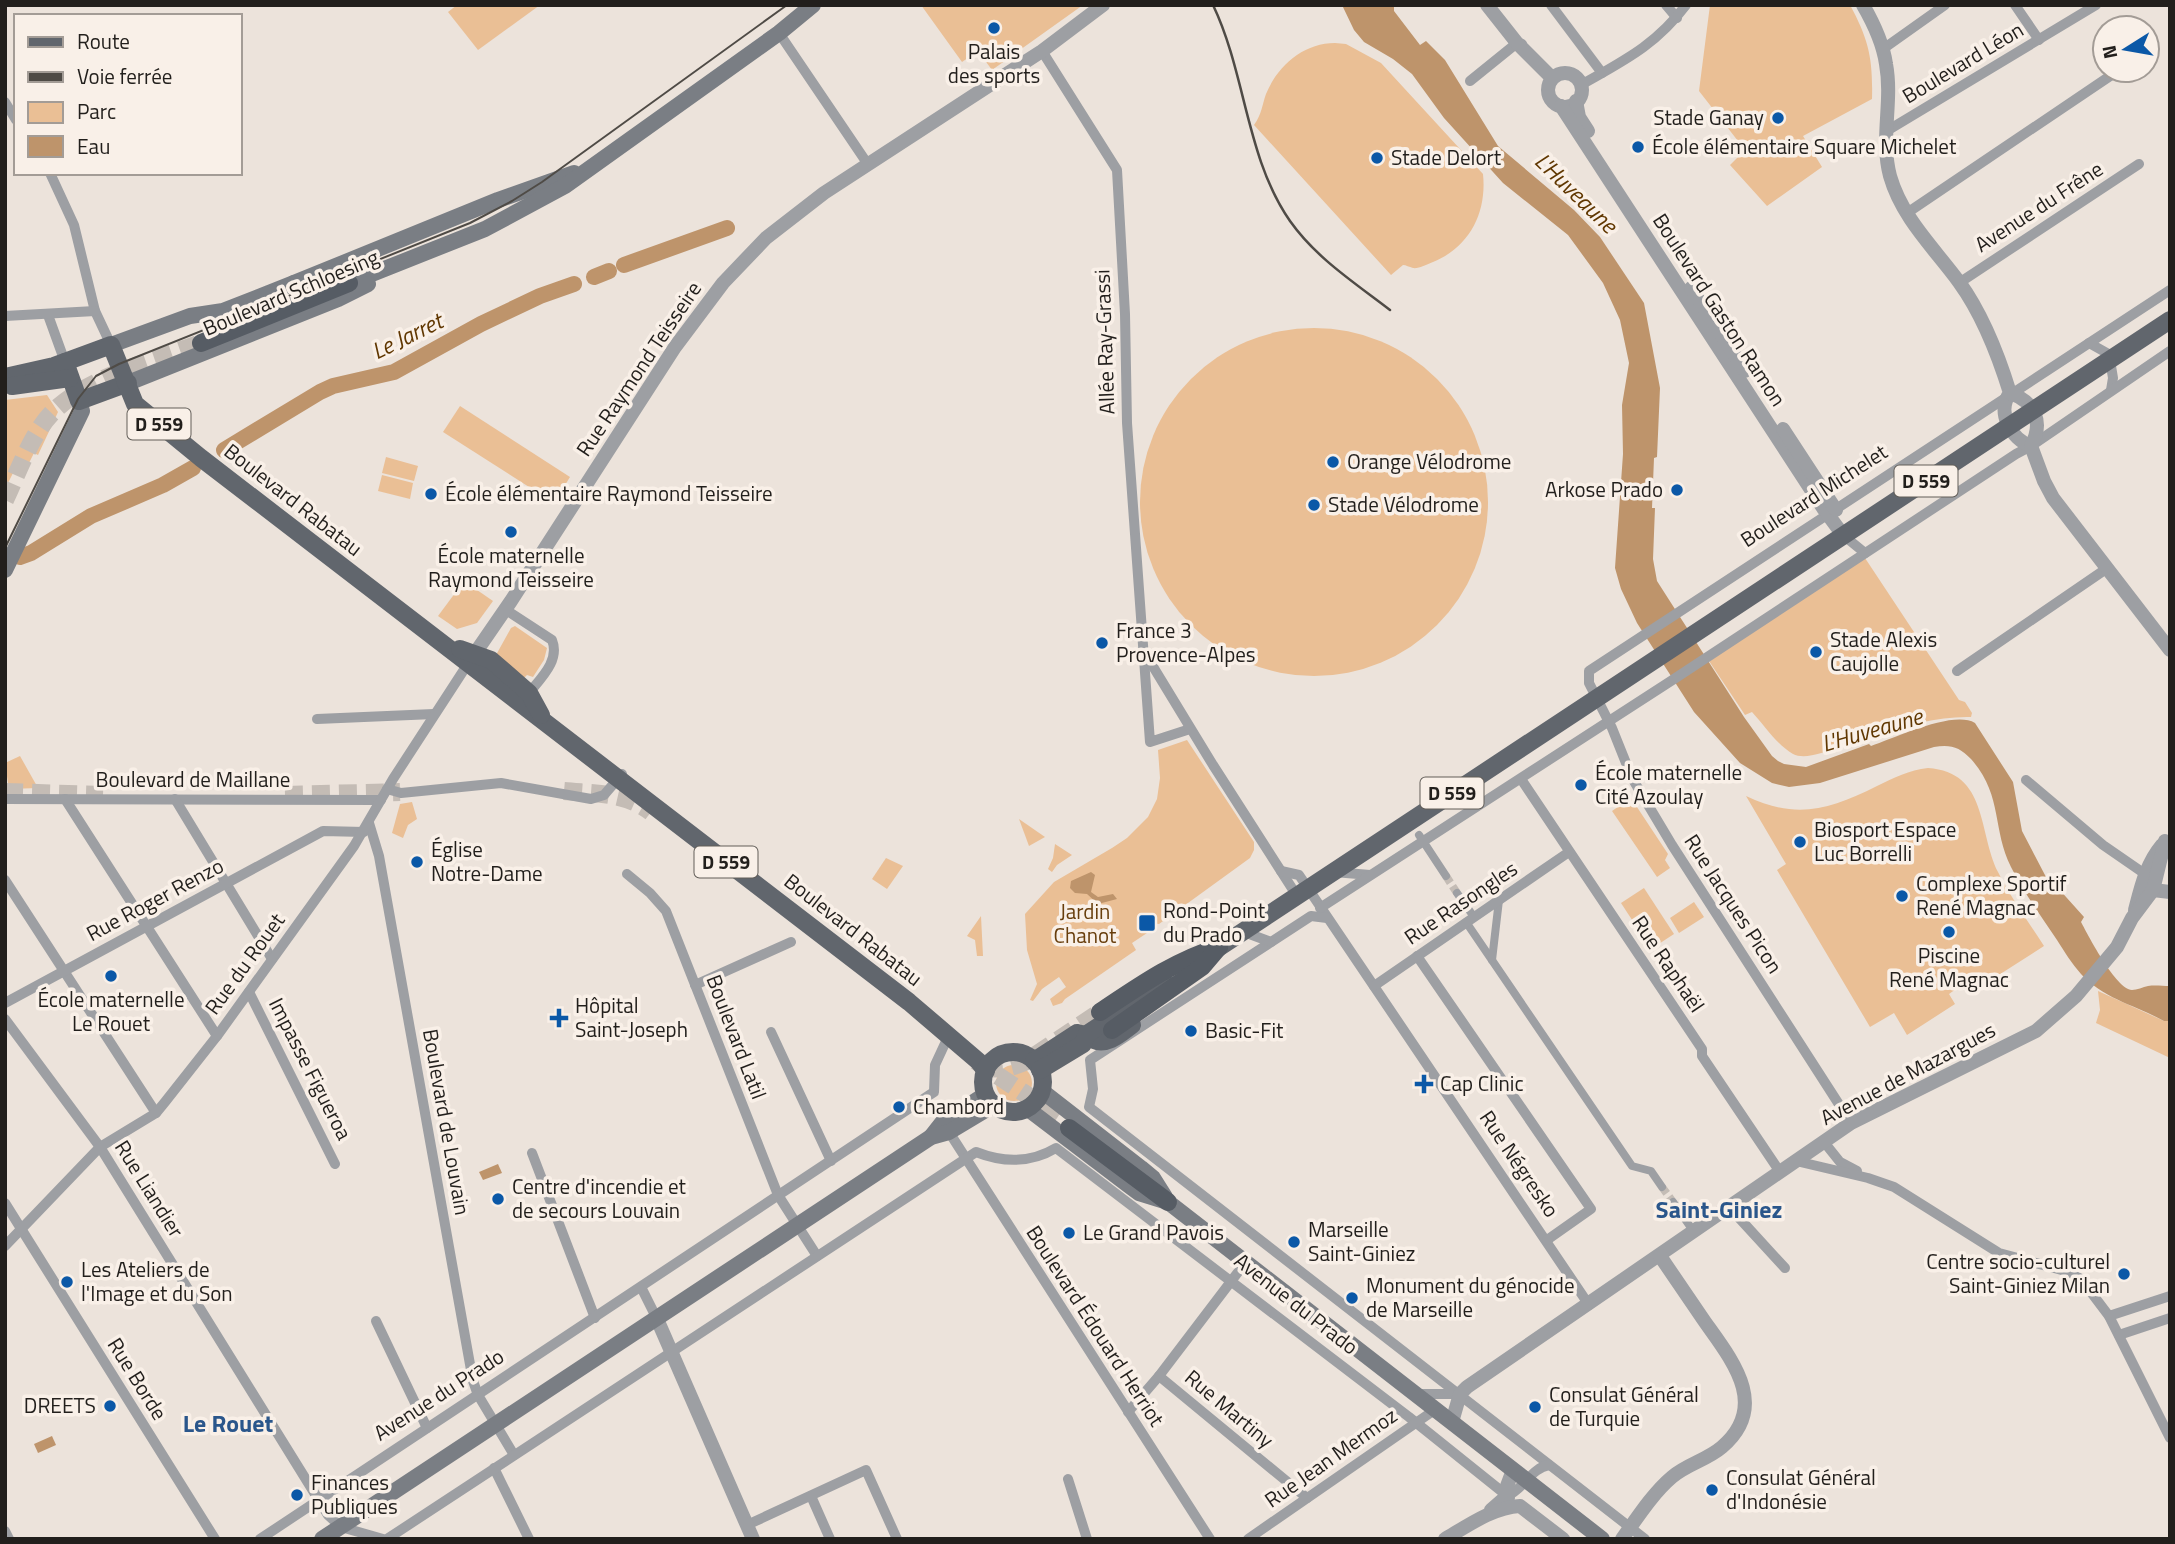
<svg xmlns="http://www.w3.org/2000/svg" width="2175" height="1544" viewBox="0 0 2175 1544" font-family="'Titillium Web',sans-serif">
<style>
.green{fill:#eabf95}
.water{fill:#be946b}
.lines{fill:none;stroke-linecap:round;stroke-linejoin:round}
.river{stroke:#be946b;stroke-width:16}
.pedestrian-tunnel{stroke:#c4bcb5;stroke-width:8;stroke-dasharray:8 4;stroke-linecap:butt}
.trunk-tunnel{stroke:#c4bcb5;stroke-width:18;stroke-dasharray:18 9;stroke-linecap:butt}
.pedestrian{stroke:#9d9fa3;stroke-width:8}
.minor{stroke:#9d9fa3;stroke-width:10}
.tertiary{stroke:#9d9fa3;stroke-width:14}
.secondary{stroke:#7a7e84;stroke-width:16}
.primary{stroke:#61666d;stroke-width:18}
.trunk{stroke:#565c64;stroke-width:18}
.tram{stroke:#4f4b46;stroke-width:2}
.rail{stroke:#4f4b46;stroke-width:2.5}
.poi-dot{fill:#0b58a7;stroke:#f9f0e8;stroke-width:2.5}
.labels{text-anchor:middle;stroke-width:7;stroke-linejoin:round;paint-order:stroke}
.shield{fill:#f9f0e8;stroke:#625e59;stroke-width:2}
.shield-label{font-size:19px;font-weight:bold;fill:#221f1c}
.poi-label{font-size:21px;fill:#221f1c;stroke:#f9f0e8;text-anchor:start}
.street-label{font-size:21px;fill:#221f1c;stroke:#f9f0e8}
.park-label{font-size:21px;fill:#683e0c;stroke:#f9f0e8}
.water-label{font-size:23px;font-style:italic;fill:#603701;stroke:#f9f0e8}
.quarter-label{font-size:24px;font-weight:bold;fill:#2a568b;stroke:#f9f0e8}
</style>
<rect width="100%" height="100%" fill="#ece3db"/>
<g class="green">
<path d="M457,5H540L478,50L448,12Z"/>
<path d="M921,5H1083L992,70L978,51L962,62Z"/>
<path d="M1710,5H1850C1869,40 1873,59 1872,99L1803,136L1822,167L1767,206L1730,165L1745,150L1699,91Z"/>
<path d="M1335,43L1346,44L1381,63L1483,174C1487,212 1470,247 1433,262C1428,264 1418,269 1413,268C1409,267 1406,265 1403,265L1391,275L1254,125C1262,114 1262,105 1266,94C1278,65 1304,43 1335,43Z"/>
<circle cx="1314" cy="502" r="174"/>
<path d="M47,395L58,412L38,455L34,453L22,477L13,473L5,489V400Z"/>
<path d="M460,406L570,477L554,503L443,432Z"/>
<path d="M386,457L418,466L414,481L382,473Z"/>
<path d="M382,475L413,483L410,499L378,491Z"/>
<path d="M1865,558L1959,700L1965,702L1972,713L1971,717C1940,716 1906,726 1875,733C1856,737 1812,764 1793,754C1777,745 1764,725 1752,712L1745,715L1709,661Z"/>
<path d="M464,581L493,601L477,623L457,629L438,616Z"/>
<path d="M515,626L547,648L544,660L533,677L527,675L523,679L496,655L511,628Z"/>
<path d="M1187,740L1254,842V850L1250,858L1159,924L1150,923V931L1132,943L1136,950L1065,999L1062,1003L1053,1006L1050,999L1066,987L1059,977L1042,989L1033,1001L1030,1000L1037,984L1027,950L1025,914L1054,882L1112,848L1127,838L1148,817L1157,799L1160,778L1158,750Z"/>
<path d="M20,756L38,788L9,789L5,763Z"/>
<path d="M1928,768C1988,772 1978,832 1998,872C2011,898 2028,921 2044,946L1969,994L1963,984L1949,994L1955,1004L1907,1035L1894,1013L1870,1027L1777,870L1786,864L1746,796C1796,820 1829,810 1877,786C1894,778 1909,770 1928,768Z"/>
<path d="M1631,798L1668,854L1665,860L1670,868L1657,877L1612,811Z"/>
<path d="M412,802L417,819L408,825L403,838L392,833L400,804Z"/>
<path d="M1019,819L1045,837L1029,846Z"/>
<path d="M1055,844L1072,855L1057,865L1052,872L1048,869L1053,858Z"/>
<path d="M886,858L903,866L887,889L872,879Z"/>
<path d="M1644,888L1674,934L1651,949L1621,903Z"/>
<path d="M1694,902L1704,917L1679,933L1670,918Z"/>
<path d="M981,916L983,956H977L975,940L967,936Z"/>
<path d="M2098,991L2164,1021H2170V1058L2096,1023L2100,1010Z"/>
<circle cx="1014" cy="1083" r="18"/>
</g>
<g class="water">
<path d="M1342,5H1394V11L1420,45L1426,41L1445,60L1498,146L1574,210L1600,237L1644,303L1660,388L1657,457L1654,458L1652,508H1655L1653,559L1657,581L1744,717L1772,756L1778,761L1784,764L1806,767L1869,744L1871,746C1895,738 1953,710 1975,723L2013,782L2022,831L2046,877L2049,878L2084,917L2081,922C2089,937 2116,989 2132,990C2137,990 2143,987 2148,986C2155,985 2162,986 2170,986V1021H2164C2135,1005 2104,999 2081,974C2072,964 2064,951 2057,940C2041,916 2024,893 2011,867C1992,829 2003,795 1971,759C1960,747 1950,744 1934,747L1820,783L1789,787L1772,783L1740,763L1694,712L1637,623L1621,589L1615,568L1623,454L1622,405L1629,363L1620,320L1603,283L1568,235L1503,183L1444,118L1412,74L1393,59L1364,42L1354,30Z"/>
<path d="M1091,872L1095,875L1091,892L1098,897L1113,894L1117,899L1098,904L1087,894L1075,893L1070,888L1071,881Z"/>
<path d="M498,1164L502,1173L483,1180L479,1172Z"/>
<path d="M52,1436L56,1445L38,1453L34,1444Z"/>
</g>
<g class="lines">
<g class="river">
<path d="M624,265L727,228"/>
<path d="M594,277L609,271"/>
<path d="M224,450L320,392L333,386L394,372L481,324L540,296L574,284"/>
<path d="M20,557L31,553L91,516L163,485L193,468"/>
</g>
<g class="pedestrian-tunnel">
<path d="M1446,876L1457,893"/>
<path d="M1662,1187L1673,1202"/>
</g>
<g class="trunk-tunnel">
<path d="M5,500C17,475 31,435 51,414C86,377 154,361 201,343"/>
<path d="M564,791C596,794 625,792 651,812"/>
<path d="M5,792L103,795"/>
<path d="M285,795L400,792"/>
<path d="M976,1061L1072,1125"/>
<path d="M985,1067C1000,1071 1013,1067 1027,1061L1100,1012"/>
</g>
<g class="pedestrian">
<path d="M1419,835L1446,876"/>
<path d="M1457,893L1474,917"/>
<path d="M1466,922L1632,1166L1651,1171L1662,1187"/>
<path d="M1492,960L1499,900"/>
<path d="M1673,1202L1694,1232"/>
</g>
<g class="minor">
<path d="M1551,5L1602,73"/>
<path d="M1666,5L1677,18"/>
<path d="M2015,5L2039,40"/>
<path d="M779,33L867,163"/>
<path d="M1883,49L1945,5"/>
<path d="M1042,51L1117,170L1125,314L1127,423L1150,742L1190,729"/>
<path d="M1470,81L1517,43L1522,44"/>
<path d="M1581,85C1623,61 1655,46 1686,5"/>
<path d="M5,102L16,120"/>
<path d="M1885,132L2096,5"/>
<path d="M50,173L74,225L95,311L111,345"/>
<path d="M1907,213L2119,70"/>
<path d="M1959,283L2139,164"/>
<path d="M48,315L65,362"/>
<path d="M5,316L95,311"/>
<path d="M2089,343L2114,357"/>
<path d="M2110,360L2113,378L2111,390"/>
<path d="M1843,535L1865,553"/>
<path d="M506,610L552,640C560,660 542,677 529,693H524"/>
<path d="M1146,655L1213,765L1297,896"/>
<path d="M1957,671L2106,569"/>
<path d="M317,719L434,714"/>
<path d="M1521,779L1702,1049V1056L1780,1172"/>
<path d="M2026,780L2103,845L2145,874"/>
<path d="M387,789L401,793L501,783L591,799L604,795L622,774"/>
<path d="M5,799L381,800"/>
<path d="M65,799L217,1036"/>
<path d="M175,799L272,959"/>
<path d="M369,823L379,856L473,1381L478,1395L514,1455"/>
<path d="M1281,871L1299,875L1589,1305"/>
<path d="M1334,872L1370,875"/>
<path d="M627,874L650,893L666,911L778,1195L817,1256"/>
<path d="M5,880L156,1113"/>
<path d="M1320,908L1674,679L2016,454L2031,446L2170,351"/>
<path d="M1327,918L1311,916L1090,1060L1093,1089L1089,1107L1645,1539"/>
<path d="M1244,932L1271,942"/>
<path d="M1417,956L1591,1209L1547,1240"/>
<path d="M695,985L791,942"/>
<path d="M1374,986L1569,852"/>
<path d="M249,992L335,1164"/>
<path d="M5,1003L323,831L364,832"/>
<path d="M5,1019L100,1147L328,1515L341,1527L383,1539"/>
<path d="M771,1032L831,1161"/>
<path d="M1851,1123L1672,845L1632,778L1612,728L1589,683V671L2170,290"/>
<path d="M949,1132L1210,1539"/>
<path d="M1824,1142L1840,1162L1857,1171"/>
<path d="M532,1153L595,1318"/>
<path d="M1796,1161L1868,1178L1894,1187L1999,1253L2069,1272L2081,1279L2109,1316L2170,1438"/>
<path d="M5,1203L215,1539"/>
<path d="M1730,1208L1785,1268"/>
<path d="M5,1246L100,1147L156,1113L165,1102L217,1036L354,846L393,779L469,662"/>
<path d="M641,1287L657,1319"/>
<path d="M2109,1316L2170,1296"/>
<path d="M376,1321L427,1428"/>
<path d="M2119,1335L2170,1318"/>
<path d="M1159,1376L1307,1498"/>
<path d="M1415,1394H1460"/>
<path d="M1128,1412L1159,1376L1245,1263"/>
<path d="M494,1468L529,1539"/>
<path d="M1068,1479L1087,1539"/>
<path d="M811,1496L830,1539"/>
<path d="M1507,1496C1524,1489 1531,1468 1549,1465"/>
<path d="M747,1525L866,1470L897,1539"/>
<path d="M5,1531L9,1539"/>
<path d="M260,1539L934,1092L935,1065L948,1037"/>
<path d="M387,1539L976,1152C1004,1163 1031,1163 1056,1148L1409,1417L1510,1498"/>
<path d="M1248,1539L1436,1409"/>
</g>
<g class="tertiary">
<path d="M1487,5L1517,43L1552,78"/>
<path d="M1863,5C1874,24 1883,43 1886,64C1893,102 1880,138 1890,176C1902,218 1934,248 1959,282C1983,315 1998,354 2010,393C1996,412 2011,439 2031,446"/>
<circle cx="1565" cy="90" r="17"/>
<path d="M1576,101L1579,117L1588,131"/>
<path d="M1561,106L1823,508L1843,535"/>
<path d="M1691,288L1745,371"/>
<path d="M2010,393C2035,402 2044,422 2031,446L2044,481L2053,498L2170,650"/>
<path d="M1783,429L1836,510"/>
<path d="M469,662L511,601L675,347L723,283L766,238L824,193L1042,51L1103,5"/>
<path d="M2153,890L2170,892"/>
<path d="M2135,910C2141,887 2146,864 2162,845"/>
<path d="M657,1319L753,1539"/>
<path d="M1452,1422L1460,1394L1467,1387L1851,1123L2036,1031L2076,996L2117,947L2132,918L2153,890L2165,841"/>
<path d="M1491,1510L1507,1496V1486L1513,1470"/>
<path d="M1445,1539C1467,1526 1494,1507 1520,1506L1563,1539"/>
<path d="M1622,1539C1637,1518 1653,1493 1672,1477C1687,1464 1707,1460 1722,1447C1770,1406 1732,1360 1705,1322C1690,1300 1675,1278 1660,1256"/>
</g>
<g class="secondary">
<path d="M294,283L498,200L574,173"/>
<path d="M111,345L190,316L223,311L294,283L307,292L335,281L349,283L485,229L565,186L779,33L813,5"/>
<path d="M128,383L338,299L368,284"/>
<path d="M5,570L82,411L79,401"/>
<path d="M1042,1091L1141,1168L1153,1178L1165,1197"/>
<path d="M1028,1109L1128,1185L1139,1193L1168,1202L1602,1539"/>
<path d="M931,1137L942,1123L986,1094"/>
<path d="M322,1539L931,1137L949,1132L994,1105"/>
</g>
<g class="primary">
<path d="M65,362L79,401L128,383"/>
<path d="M5,377L54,366L111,345L135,404L201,458L909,1002L978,1061L986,1071"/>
<path d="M12,386L70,378"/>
<path d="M460,649L491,660L529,693L541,715"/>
<path d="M1206,956L2170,320"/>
<circle cx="1013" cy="1082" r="30"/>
<path d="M1034,1061L1077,1033C1085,1034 1087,1037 1094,1040C1108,1046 1122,1032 1132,1025"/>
<path d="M1040,1070L1083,1044L1087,1034L1165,983"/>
</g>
<g class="trunk">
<path d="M201,343L349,283"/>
<path d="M1100,1012C1139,986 1174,961 1219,947"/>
<path d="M1112,1030L1202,967L1219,947"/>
<path d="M1069,1128L1168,1202"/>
</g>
<path class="tram" d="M5,548L78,399L96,376L119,364L470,223L512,201L542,182L787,5"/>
<path class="rail" d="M1213,5C1246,74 1246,158 1290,221C1316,258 1355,283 1390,310"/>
</g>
<g class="poi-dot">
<circle cx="994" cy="28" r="7"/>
<circle cx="1778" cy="118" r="7"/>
<circle cx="1638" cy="147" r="7"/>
<circle cx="1377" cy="158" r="7"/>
<circle cx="1333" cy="462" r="7"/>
<circle cx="1677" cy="490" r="7"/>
<circle cx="431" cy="494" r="7"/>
<circle cx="1314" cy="505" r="7"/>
<circle cx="511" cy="532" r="7"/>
<circle cx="1102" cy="643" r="7"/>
<circle cx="1816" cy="652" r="7"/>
<circle cx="1581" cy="785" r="7"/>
<circle cx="1800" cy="842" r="7"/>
<circle cx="417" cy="862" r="7"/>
<circle cx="1902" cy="896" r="7"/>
<rect x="1138" y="914" width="18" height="18" rx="3.5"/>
<circle cx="1949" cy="932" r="7"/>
<circle cx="111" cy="976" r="7"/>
<path d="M555.5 1007.5h7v7h7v7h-7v7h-7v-7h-7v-7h7z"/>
<circle cx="1191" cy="1031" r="7"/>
<path d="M1420.5 1073.5h7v7h7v7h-7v7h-7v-7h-7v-7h7z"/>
<circle cx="899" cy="1107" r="7"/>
<circle cx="498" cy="1199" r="7"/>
<circle cx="1069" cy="1233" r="7"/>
<circle cx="1294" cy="1242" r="7"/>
<circle cx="2124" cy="1274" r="7"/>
<circle cx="67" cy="1282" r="7"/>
<circle cx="1352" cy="1298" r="7"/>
<circle cx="110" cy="1406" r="7"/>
<circle cx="1535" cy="1407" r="7"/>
<circle cx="1712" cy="1490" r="7"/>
<circle cx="297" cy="1495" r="7"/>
</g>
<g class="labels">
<g class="shield">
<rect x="127.5" y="408.5" width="63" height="31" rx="5"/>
<rect x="1894.5" y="465.5" width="63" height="31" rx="5"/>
<rect x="1420.5" y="777.5" width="63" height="31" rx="5"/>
<rect x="694.5" y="846.5" width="63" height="31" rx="5"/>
</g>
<g class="shield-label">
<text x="159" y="431">D 559</text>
<text x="1926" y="488">D 559</text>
<text x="1452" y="800">D 559</text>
<text x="726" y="869">D 559</text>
</g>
<g class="poi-label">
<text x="994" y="59" text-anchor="middle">Palais<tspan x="994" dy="24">des sports</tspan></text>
<text x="1764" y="125" text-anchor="end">Stade Ganay</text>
<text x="1652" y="154">École élémentaire Square Michelet</text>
<text x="1391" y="165">Stade Delort</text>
<text x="1347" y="469">Orange Vélodrome</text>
<text x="1663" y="497" text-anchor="end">Arkose Prado</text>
<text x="445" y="501">École élémentaire Raymond Teisseire</text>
<text x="1328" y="512">Stade Vélodrome</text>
<text x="511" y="563" text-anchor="middle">École maternelle<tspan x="511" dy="24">Raymond Teisseire</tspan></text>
<text x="1116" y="638">France 3<tspan x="1116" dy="24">Provence-Alpes</tspan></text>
<text x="1830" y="647">Stade Alexis<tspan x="1830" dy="24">Caujolle</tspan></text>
<text x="1595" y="780">École maternelle<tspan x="1595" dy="24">Cité Azoulay</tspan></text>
<text x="1814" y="837">Biosport Espace<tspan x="1814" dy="24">Luc Borrelli</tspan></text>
<text x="431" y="857">Église<tspan x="431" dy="24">Notre-Dame</tspan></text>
<text x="1916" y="891">Complexe Sportif<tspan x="1916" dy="24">René Magnac</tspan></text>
<text x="1163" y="918">Rond-Point<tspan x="1163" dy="24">du Prado</tspan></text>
<text x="1949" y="963" text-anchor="middle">Piscine<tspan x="1949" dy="24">René Magnac</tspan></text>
<text x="111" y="1007" text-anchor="middle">École maternelle<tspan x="111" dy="24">Le Rouet</tspan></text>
<text x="575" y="1013">Hôpital<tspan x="575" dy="24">Saint-Joseph</tspan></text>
<text x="1205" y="1038">Basic-Fit</text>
<text x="1440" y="1091">Cap Clinic</text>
<text x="913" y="1114">Chambord</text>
<text x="512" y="1194">Centre d'incendie et<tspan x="512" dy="24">de secours Louvain</tspan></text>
<text x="1308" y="1237">Marseille<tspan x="1308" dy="24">Saint-Giniez</tspan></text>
<text x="1083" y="1240">Le Grand Pavois</text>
<text x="2110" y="1269" text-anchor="end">Centre socio-culturel<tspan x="2110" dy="24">Saint-Giniez Milan</tspan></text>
<text x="81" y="1277">Les Ateliers de<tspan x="81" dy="24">l'Image et du Son</tspan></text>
<text x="1366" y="1293">Monument du génocide<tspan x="1366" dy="24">de Marseille</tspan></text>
<text x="1549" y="1402">Consulat Général<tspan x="1549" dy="24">de Turquie</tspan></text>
<text x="96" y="1413" text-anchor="end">DREETS</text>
<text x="1726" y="1485">Consulat Général<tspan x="1726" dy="24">d'Indonésie</tspan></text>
<text x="311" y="1490">Finances<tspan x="311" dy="24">Publiques</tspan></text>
</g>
<g class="street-label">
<text transform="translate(1963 63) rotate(-31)" y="7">Boulevard Léon</text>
<text transform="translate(2039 207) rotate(-33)" y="7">Avenue du Frêne</text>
<text transform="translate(291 293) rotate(-23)" y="7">Boulevard Schloesing</text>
<text transform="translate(1719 310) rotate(57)" y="7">Boulevard Gaston Ramon</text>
<text transform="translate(1105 342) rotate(-92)" y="7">Allée Ray-Grassi</text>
<text transform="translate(639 369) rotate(-56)" y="7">Rue Raymond Teisseire</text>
<text transform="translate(1814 496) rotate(-33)" y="7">Boulevard Michelet</text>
<text transform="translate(293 500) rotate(38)" y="7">Boulevard Rabatau</text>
<text x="193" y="787">Boulevard de Maillane</text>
<text transform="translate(155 900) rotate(-28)" y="7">Rue Roger Renzo</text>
<text transform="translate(1461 903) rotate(-34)" y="7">Rue Rasongles</text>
<text transform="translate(1733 904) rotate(57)" y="7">Rue Jacques Picon</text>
<text transform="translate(853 930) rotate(38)" y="7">Boulevard Rabatau</text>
<text transform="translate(245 964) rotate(-54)" y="7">Rue du Rouet</text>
<text transform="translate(1668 964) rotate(56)" y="7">Rue Raphaël</text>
<text transform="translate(736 1037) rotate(69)" y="7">Boulevard Latil</text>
<text transform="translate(310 1069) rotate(63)" y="7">Impasse Figueroa</text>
<text transform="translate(1908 1074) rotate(-28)" y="7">Avenue de Mazargues</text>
<text transform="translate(446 1122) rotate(80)" y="7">Boulevard de Louvain</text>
<text transform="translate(1519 1164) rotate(56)" y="7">Rue Négresko</text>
<text transform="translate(149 1189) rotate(58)" y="7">Rue Liandier</text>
<text transform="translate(1296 1304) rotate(38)" y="7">Avenue du Prado</text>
<text transform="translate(1095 1326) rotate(57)" y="7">Boulevard Édouard Herriot</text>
<text transform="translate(137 1379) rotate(58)" y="7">Rue Borde</text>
<text transform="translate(439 1395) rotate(-33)" y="7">Avenue du Prado</text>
<text transform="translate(1229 1409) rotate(40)" y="7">Rue Martiny</text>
<text transform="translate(1331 1458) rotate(-35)" y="7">Rue Jean Mermoz</text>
</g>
<g class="park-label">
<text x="1085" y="919">Jardin<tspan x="1085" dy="24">Chanot</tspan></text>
</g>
<g class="water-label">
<text transform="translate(1576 193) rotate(44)" y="8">L'Huveaune</text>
<text transform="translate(407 336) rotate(-26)" y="8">Le Jarret</text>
<text transform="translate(1872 730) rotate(-16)" y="8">L'Huveaune</text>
</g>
<g class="quarter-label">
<text x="1719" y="1218">Saint-Giniez</text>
<text x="228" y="1432">Le Rouet</text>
</g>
</g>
<rect width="2175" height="1544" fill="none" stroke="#221f1c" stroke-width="14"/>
<rect x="14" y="14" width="228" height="161" fill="#f9f0e8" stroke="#a39c96" stroke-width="2"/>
<rect x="28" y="37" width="35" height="10" fill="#61666d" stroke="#a39c96" stroke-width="2"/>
<text x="77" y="49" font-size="21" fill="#221f1c">Route</text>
<rect x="28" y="72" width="35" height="10" fill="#4f4b46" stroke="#a39c96" stroke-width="2"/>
<text x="77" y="84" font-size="21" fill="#221f1c">Voie ferrée</text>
<rect x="28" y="102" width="35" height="21" fill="#eabf95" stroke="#a39c96" stroke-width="2"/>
<text x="77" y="119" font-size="21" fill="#221f1c">Parc</text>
<rect x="28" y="136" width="35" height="21" fill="#be946b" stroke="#a39c96" stroke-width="2"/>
<text x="77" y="154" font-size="21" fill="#221f1c">Eau</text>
<g transform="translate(2126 49) rotate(259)"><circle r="33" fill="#f9f0e8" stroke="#a39c96" stroke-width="2"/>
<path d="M0-5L12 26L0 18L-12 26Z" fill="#0b58a7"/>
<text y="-10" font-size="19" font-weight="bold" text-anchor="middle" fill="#221f1c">N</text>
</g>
</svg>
